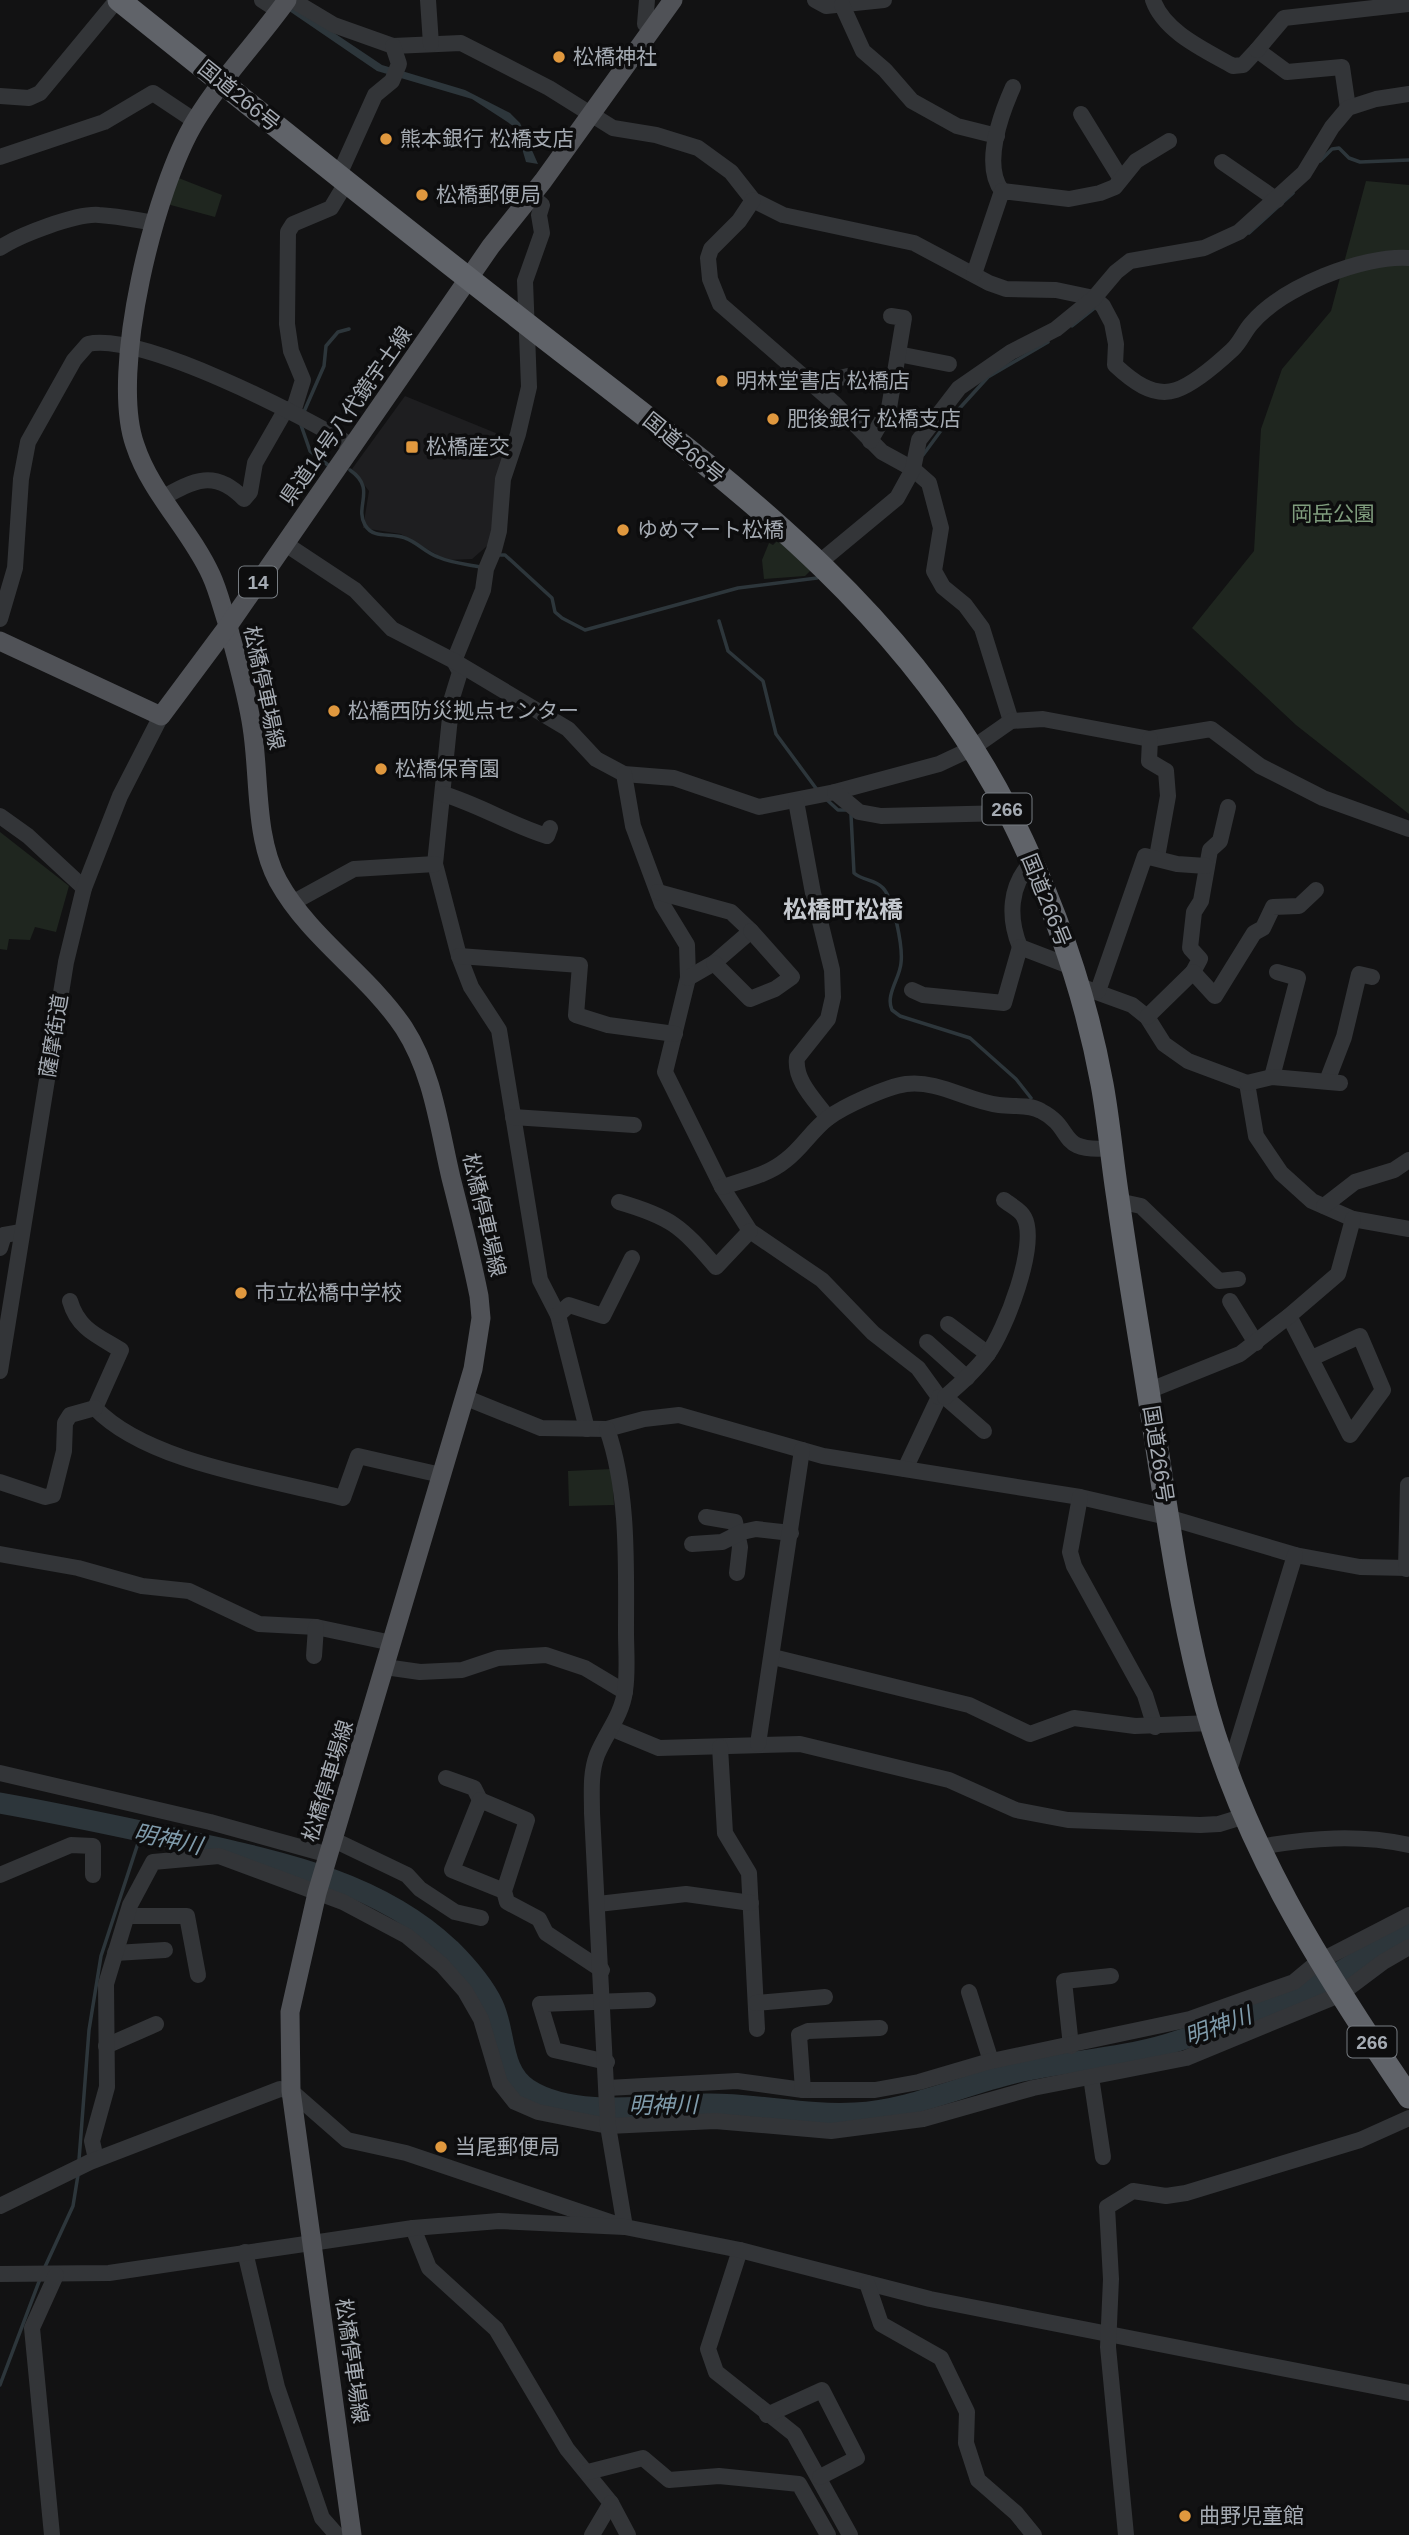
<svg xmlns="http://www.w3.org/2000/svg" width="1409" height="2535" viewBox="0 0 1409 2535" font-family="Helvetica,'Noto Sans JP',sans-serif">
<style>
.built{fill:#1e1e20}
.green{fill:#1f261f}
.water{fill:#2d363b}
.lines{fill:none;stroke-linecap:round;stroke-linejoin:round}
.stream{stroke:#2d363b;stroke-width:3.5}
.river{stroke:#2d363b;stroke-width:21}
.minor{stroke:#333538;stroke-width:16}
.major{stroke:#505257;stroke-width:19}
.highway{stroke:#606369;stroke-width:23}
.poi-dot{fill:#e0983e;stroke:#0d0d0e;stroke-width:2.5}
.labels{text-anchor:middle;stroke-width:7;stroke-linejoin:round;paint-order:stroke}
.shield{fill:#0d0d0e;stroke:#777c82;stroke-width:2}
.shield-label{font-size:19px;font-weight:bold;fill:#a5abb3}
.poi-label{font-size:21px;fill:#a5abb3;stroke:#0d0d0e;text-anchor:start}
.street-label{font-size:21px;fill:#a5abb3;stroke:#0d0d0e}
.park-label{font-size:21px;fill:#7f9c7d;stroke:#0d0d0e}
.water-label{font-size:23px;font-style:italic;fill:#7f9bab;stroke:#0d0d0e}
.quarter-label{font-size:24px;font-weight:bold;fill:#c5c9cf;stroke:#0d0d0e}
</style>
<rect width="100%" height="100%" fill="#121213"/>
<path class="built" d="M405,396L508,438L495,539L472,559L446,560L401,534L363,528L369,491L352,469Z"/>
<g class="green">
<path d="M176,177L222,195L215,217L167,204Z"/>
<path d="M1366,181L1409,185V814L1296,725L1192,628L1254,551L1261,429L1282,369L1331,311Z"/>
<path d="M778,540L811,570L805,576L764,579L762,560L769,543L773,545Z"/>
<path d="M0,832L69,886L56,932L35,927L30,940L9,939L7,950L0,949Z"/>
<path d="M612,1469L614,1505L569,1506L568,1471Z"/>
</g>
<path class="water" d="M273,0H285L382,65L465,90L510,113L520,123L538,164L526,162L516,128L506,121L472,99L377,71Z"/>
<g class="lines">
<g class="stream">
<path d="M1320,161L1332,149L1339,148L1349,158L1360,162L1409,160"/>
<path d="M1249,233L1293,193"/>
<path d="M1072,326L1096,307"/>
<path d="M303,414L324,366L326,346L338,332L349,329"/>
<path d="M301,425L310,451L328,465"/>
<path d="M923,455L948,421L988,377L1048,342"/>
<path d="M350,470C377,489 354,506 365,525C374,540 391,532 405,538C417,542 426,553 438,557C451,563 466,564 480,567"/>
<path d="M498,555H505L552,598L555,612L562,618L585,630L738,588L817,578"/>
<path d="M719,621L728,651L763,681L776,734L818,791"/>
<path d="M826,799L838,810H846"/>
<path d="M851,815L854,873C863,881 875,879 883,888C894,900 903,947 901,963C900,978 885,995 892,1010L900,1016L970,1038L1016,1079L1031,1098"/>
<path d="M79,2160L89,2030L101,1956L142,1831"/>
<path d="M44,2269L73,2206L78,2175"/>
<path d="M0,2385L40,2279"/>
</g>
<path class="river" d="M0,1803C57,1813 113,1825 169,1837C267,1859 374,1877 450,1949C466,1965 483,1984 493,2005C506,2032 500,2071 528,2089C574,2119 654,2105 706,2104C756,2103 805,2116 855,2113C910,2110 960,2086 1014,2073C1065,2061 1118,2059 1168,2044C1213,2030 1258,2014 1300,1994C1338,1976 1371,1950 1409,1932"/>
<g class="minor">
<path d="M262,0L279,11"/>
<path d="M292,0L334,25L393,46L461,43L549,88L613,128L656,135L698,148L731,172L753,200L783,215L914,243L989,283L1006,289L1056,290L1094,298L1103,306L1112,323L1116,344L1115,365C1131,380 1153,398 1176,390C1194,384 1218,363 1232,350C1240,343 1244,332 1251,324C1282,287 1362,255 1409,258"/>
<path d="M428,0L431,44"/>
<path d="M815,0L826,6L884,0"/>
<path d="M1153,0C1164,32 1205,50 1233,66L1243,65L1257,50L1287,72L1342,67L1348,108"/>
<path d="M842,5L863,51L885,70L912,101L957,126L997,136"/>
<path d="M645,24L647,0"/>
<path d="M1257,50L1284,18L1409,4"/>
<path d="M0,96L29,98L40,93L117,0"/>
<path d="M1081,114L1121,179"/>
<path d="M0,157L104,122L153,93L195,121"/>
<path d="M1222,162L1277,200"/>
<path d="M338,177L375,95L392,81L399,64L393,46"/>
<path d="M1002,191C982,165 1001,114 1013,87"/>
<path d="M531,196L542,205L539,215L542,233L525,281L529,387L518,434L503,479L499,531L494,550L486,569L483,590L454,661L460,672L452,698L435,864L459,956L471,987L499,1030L540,1280L558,1315L587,1429"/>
<path d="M753,200L739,221L711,249L708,258L710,279L720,304L835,404L882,452L913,469L929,483L941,528L934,571L943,587L965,605L982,628L1011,721"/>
<path d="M0,248C19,235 77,213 99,215C118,216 136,220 154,223"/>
<path d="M974,274L1002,191L1069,199L1100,193L1115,187L1136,161L1169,141"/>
<path d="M898,354L949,364"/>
<path d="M812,385L848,376"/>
<path d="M293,412L303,380L291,351L287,324L288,232L293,224L331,208L346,183"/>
<path d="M870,441L889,408L904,318L891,316"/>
<path d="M162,498C194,480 215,469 244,499L250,492L255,463L286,409"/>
<path d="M284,543L355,590L392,629L454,661L568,729L596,759L624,774L674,778L759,807L835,792L939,764L971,749L1011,721L1043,719L1150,739L1211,729L1260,766L1323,798L1409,829"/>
<path d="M821,561L897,498L913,469L919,440L959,388L1011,352L1056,329L1094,298L1116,272L1130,261L1204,248L1239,232L1304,173L1332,127L1348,108L1376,99L1409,94"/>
<path d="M0,619L15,568L21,479L28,442L74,360L88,344C141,332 304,416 352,446"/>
<path d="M1150,739L1149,761L1166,771L1168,796L1157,857"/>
<path d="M624,774L633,826L662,904L687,945L688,978L665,1072L722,1187L750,1231L822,1280L873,1333L918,1368L939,1397L905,1469"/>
<path d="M835,792L859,812L881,816L1009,813"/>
<path d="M443,794C480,805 511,825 547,836L550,828"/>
<path d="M796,801L813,893L832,970L833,997L828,1019L797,1058C794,1081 816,1101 828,1118"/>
<path d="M0,816L28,836L84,888"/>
<path d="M658,892L731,912L751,931L714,963L688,978"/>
<path d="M292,903L354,869L435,864"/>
<path d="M1020,947C1008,918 1009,885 1032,862"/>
<path d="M459,956L580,965L576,1015L608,1025L675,1034"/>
<path d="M714,963L750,999L775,989L792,977L751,931"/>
<path d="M1193,972L1200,959L1190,948L1194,912L1201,901L1210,850L1220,841L1228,807"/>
<path d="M1077,985L1132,1005L1147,1017L1164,1044L1188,1061L1247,1083L1256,1136L1281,1173L1312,1201L1353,1219L1409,1229"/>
<path d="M912,990L923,995L1004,1003L1020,947L1072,967"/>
<path d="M1098,991L1145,856L1177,864L1206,866"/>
<path d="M1147,1017L1193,972L1215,996L1254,933L1263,928L1273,907L1299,906L1316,890"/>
<path d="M1272,1077L1298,978L1277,972"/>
<path d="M1327,1081L1344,1037L1359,974L1372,977"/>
<path d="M1247,1083L1272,1077L1340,1083"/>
<path d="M513,1117L634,1125"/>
<path d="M722,1187C744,1180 768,1175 786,1160C802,1148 812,1130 828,1118C844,1106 886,1087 906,1084C939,1080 967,1101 999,1105C1013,1107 1029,1104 1041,1111C1076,1129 1055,1153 1111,1148"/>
<path d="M1118,1201L1141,1206L1219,1281L1238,1279"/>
<path d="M619,1202C671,1217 681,1226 716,1267L750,1231"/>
<path d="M1324,1206L1355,1182L1394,1170L1409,1160"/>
<path d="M0,1248L4,1235L21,1232"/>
<path d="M70,1301C78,1329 98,1336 121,1350L95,1408C147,1463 271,1479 343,1498L358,1456L441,1475"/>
<path d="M1230,1301L1256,1343"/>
<path d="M558,1315L569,1305L603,1316L632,1258"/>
<path d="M1289,1316L1350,1435L1383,1390L1360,1336L1312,1358"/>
<path d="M948,1324L988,1354"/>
<path d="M927,1342L967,1378"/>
<path d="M0,1371L66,962L84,888L120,796L161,716"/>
<path d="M1148,1391L1240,1354L1289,1316L1338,1274L1353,1219"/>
<path d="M464,1397L541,1428L607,1429L644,1419L679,1415L823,1456L1080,1497L1167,1517L1295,1555L1360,1567L1409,1568"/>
<path d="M939,1397H945L984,1431"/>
<path d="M945,1397C960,1384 975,1371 987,1355C1005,1331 1039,1244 1024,1217C1021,1210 1010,1205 1004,1200"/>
<path d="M0,1482L45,1497L53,1495L64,1451L65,1423L70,1415L95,1408"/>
<path d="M1080,1497L1070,1552L1074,1566L1145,1695L1155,1727"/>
<path d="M706,1517L735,1522L740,1547L737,1573"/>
<path d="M692,1544L722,1542L742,1532L756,1529L791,1533"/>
<path d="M0,1554L78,1568L142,1586L189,1591L259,1624L316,1627L392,1643"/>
<path d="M1406,1569L1408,1485"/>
<path d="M314,1656L316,1627"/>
<path d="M773,1657L969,1705L1030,1734L1074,1718L1135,1726L1212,1723"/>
<path d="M385,1667L420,1672L462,1670L498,1658L546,1655L585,1668L625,1692"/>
<path d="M613,1729L659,1748L800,1744L949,1780L1016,1810L1068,1820L1200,1825L1219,1824L1245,1816"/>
<path d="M758,1744L802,1450"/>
<path d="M720,1747L725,1833L749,1873L757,2029"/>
<path d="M1229,1771L1295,1555"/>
<path d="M0,1773L210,1822L329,1855"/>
<path d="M446,1778L474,1788L480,1800"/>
<path d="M334,1840L407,1875L420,1889L455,1912L481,1918"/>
<path d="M1259,1847C1311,1838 1358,1834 1409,1845"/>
<path d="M0,1875L71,1845L93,1846V1875"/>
<path d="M504,1891L452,1870L480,1800L527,1820L504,1891L507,1902L539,1919L546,1933L602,1970"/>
<path d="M598,1904L686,1894L751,1903"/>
<path d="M127,1916H187L198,1975"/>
<path d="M115,1953L165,1950"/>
<path d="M969,1992L991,2061"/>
<path d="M756,2003L825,1997"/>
<path d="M106,2046L156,2024"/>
<path d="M1071,2046L1064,1981L1111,1976"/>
<path d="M607,2062L554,2050L540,2004L648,2000"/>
<path d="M1091,2077L1103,2157"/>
<path d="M607,2088L737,2081L803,2090H875L919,2082L987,2062L1190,2019L1294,1982L1318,1962L1409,1915"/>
<path d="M803,2090L799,2035L808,2031L880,2028"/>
<path d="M96,2159L92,2141L107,2087L106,1984L130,1905L153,1862L219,1856L343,1902L407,1936L442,1965L465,1991L481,2019L500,2083L515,2102L538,2112L608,2126L715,2121L831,2131L923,2119L1033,2088L1186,2058L1339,1995L1383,1962L1409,1947"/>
<path d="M0,2206L90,2162L280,2089L291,2091L347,2140L406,2153L625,2227L608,2126L592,1813C592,1793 590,1774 597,1755C606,1733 622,1715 625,1691C628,1672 626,1651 626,1632C626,1566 629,1492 607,1429"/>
<path d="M413,2228L429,2268L496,2329L567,2449L611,2503L592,2535"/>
<path d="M740,2250L708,2349L716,2372L794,2434L850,2535"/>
<path d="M245,2252L277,2387L322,2518L337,2535"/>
<path d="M0,2274L109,2273L413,2228L499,2221L625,2227L740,2250L930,2299L1409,2393"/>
<path d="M867,2283L881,2324L941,2358L967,2412L966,2443L978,2480L1016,2513L1034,2535"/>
<path d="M767,2415L822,2390L857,2458L820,2477"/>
<path d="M588,2472L643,2458L669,2480L719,2476L799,2484L828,2535"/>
<path d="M611,2503L628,2535"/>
<path d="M52,2535L32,2328L56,2275"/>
<path d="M1126,2535L1108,2347L1111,2279L1107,2207L1133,2191L1166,2196L1186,2193L1360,2140L1409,2118"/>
</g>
<g class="major">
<path d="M287,0C258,41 222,77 196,120C155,186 109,372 135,445C151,494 190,529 211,575C218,590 222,607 227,622C236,657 247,692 252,727C260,777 254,836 278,881C310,939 368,974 404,1028C433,1073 439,1127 451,1178C461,1217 471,1256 479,1296L481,1318L473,1369L317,1893L290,2012L291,2091L352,2535"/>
<path d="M0,641L161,716L228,626L491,246L543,181L673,0"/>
</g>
<path class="highway" d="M119,0C250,105 381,211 514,314C701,461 901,596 1010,815C1052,899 1085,991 1102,1084C1109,1122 1112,1161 1118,1199C1128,1272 1141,1344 1152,1416C1166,1506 1178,1596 1200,1684C1238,1838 1321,1968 1409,2097"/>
</g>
<g class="poi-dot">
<circle cx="559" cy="57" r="7"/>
<circle cx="386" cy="139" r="7"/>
<circle cx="422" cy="195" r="7"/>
<circle cx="722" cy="381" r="7"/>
<circle cx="773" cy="419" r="7"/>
<rect x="405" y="440" width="14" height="14" rx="3.5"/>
<circle cx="623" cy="530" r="7"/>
<circle cx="334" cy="711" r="7"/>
<circle cx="381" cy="769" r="7"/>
<circle cx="241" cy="1293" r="7"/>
<circle cx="441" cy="2147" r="7"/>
<circle cx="1185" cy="2516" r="7"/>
</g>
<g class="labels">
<g class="shield">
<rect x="239" y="566.5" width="38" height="31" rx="5"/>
<rect x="982.5" y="793.5" width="49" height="31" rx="5"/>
<rect x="1347.5" y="2026.5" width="49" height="31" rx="5"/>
</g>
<g class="shield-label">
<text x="258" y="589">14</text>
<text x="1007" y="816">266</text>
<text x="1372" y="2049">266</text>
</g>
<g class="poi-label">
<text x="573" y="64">松橋神社</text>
<text x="400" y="146">熊本銀行 松橋支店</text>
<text x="436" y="202">松橋郵便局</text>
<text x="736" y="388">明林堂書店 松橋店</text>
<text x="787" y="426">肥後銀行 松橋支店</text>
<text x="426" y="454">松橋産交</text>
<text x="637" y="537">ゆめマート松橋</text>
<text x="348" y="718">松橋西防災拠点センター</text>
<text x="395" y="776">松橋保育園</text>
<text x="255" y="1300">市立松橋中学校</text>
<text x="455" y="2154">当尾郵便局</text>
<text x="1199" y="2523">曲野児童館</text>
</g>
<g class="street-label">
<text transform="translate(239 96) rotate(39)" y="7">国道266号</text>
<text transform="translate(346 416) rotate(-55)" y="7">県道14号八代鏡宇土線</text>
<text transform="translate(684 448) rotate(39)" y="7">国道266号</text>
<text transform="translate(264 688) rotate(78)" y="7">松橋停車場線</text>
<text transform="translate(1046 900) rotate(68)" y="7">国道266号</text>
<text transform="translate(54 1036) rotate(-81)" y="7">薩摩街道</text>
<text transform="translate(484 1215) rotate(77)" y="7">松橋停車場線</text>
<text transform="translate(1158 1454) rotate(81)" y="7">国道266号</text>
<text transform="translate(328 1781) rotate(-73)" y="7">松橋停車場線</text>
<text transform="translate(352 2361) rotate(82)" y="7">松橋停車場線</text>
</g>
<g class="park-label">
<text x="1333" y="521">岡岳公園</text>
</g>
<g class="water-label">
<text transform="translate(168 1839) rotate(12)" y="8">明神川</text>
<text transform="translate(1218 2026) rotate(-20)" y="8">明神川</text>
<text transform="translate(663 2105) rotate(-1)" y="8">明神川</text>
</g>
<g class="quarter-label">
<text x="843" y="918">松橋町松橋</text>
</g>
</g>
</svg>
